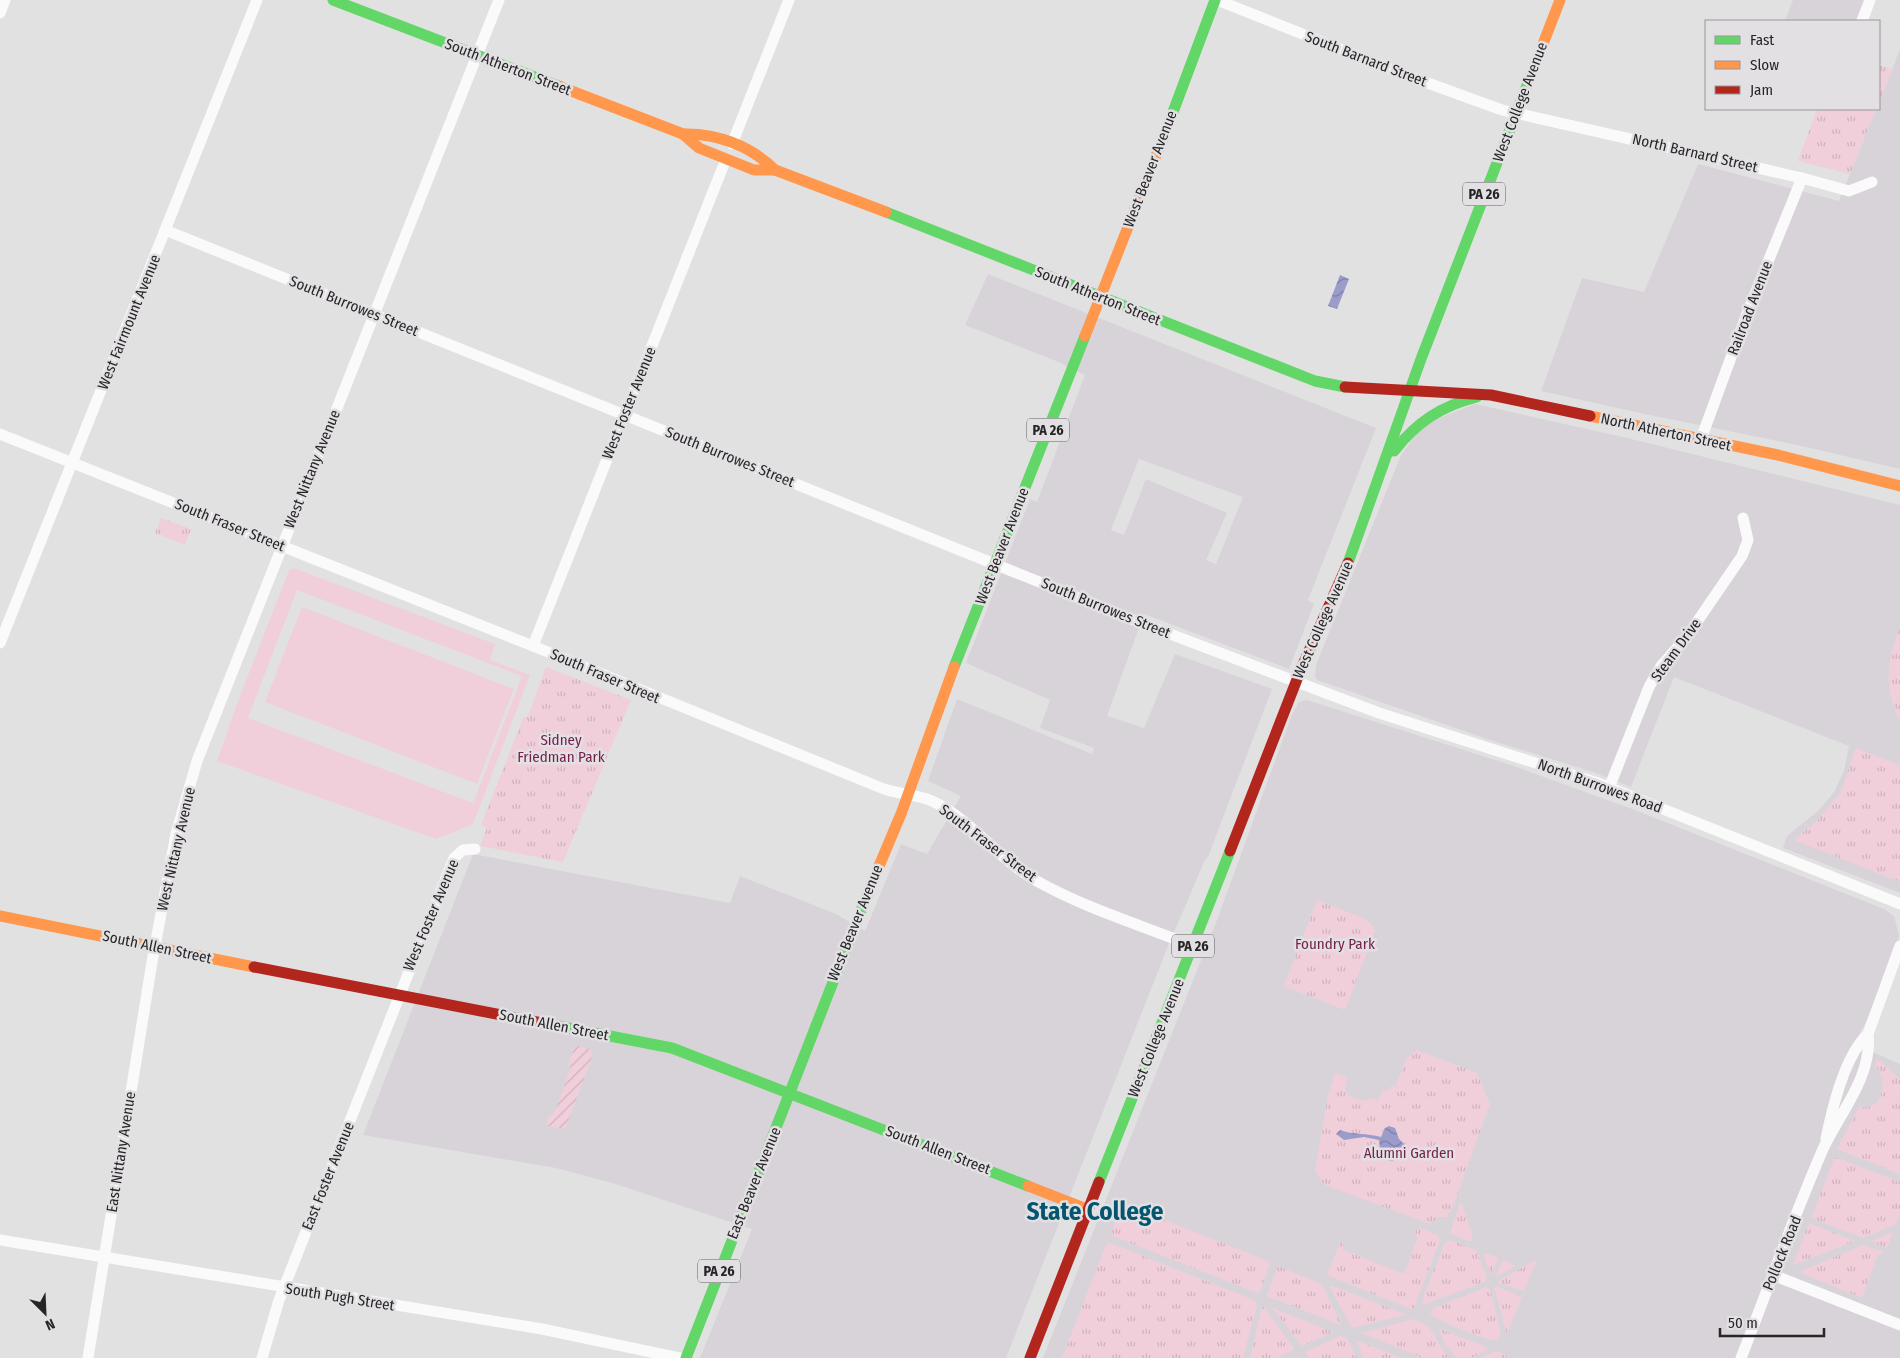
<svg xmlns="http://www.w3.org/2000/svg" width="1900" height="1358" viewBox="0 0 1900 1358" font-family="'Fira Sans Condensed',sans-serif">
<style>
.built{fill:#d8d3d9;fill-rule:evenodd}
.grass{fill:url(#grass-tufts)}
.garden{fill:url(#garden-furrows)}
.pitch{fill:#f0cfdb;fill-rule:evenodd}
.water{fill:url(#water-waves)}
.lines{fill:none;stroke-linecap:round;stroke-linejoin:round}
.street{stroke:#fbfafb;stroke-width:11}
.fast{stroke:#63d668;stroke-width:11}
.slow{stroke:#ff974d;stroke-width:11}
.jam{stroke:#b3261e;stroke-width:11}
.labels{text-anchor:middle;stroke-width:5;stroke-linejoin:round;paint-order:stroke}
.shield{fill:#e2e0e3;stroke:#5f5e5f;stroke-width:1}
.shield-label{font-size:14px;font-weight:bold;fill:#272627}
.street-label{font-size:15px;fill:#272627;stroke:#e2e0e3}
.park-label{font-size:15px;fill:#751f4a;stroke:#e2e0e3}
.town-label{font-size:25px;font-weight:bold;fill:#04556f;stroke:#e2e0e3}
</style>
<defs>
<pattern id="grass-tufts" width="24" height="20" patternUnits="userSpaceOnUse" patternTransform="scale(1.25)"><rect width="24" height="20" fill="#f0cfdb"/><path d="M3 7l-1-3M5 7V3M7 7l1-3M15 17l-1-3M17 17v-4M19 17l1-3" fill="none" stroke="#ceb2bc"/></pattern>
<pattern id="garden-furrows" width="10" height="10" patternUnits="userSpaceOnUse" patternTransform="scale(1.25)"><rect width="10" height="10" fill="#f0cfdb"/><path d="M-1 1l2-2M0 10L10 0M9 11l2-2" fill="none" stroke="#ceb2bc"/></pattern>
<pattern id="water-waves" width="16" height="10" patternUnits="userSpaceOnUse" patternTransform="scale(1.25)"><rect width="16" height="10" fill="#9b9cca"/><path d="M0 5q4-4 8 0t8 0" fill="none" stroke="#7e7fa4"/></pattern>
</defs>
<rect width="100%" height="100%" fill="#e2e1e2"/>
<g class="built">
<path d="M1793,0H1864L1856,21H1785Z"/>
<path d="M1900,49V469L1797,445L1640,413L1541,391L1582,278L1644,292L1698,164L1839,201L1876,109H1879V103Z"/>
<path d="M988,274L1376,428L1308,600L1314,604L1289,669L1144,614L1107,716L1144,728L1175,654L1272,689L1208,857L1205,860L1168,946L1006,1358H700L752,1229L612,1183L556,1168L363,1135L473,854L730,903L740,876L836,914L865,931L901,844L927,854L961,796L928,781L957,699L1092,754L1094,748L1040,728L1050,700L966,663L1030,499L1037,502L1085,375L1056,361L965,325ZM1139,459L1243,497L1216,564L1206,560L1227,513L1146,479L1124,535L1111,530Z"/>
<path d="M1475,404L1623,437L1900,505V893L1783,848L1787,836L1819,810L1834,792L1844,771L1849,746L1674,677L1631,787L1593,772L1490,740L1317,680L1315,676L1316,665L1401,455L1424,424Z"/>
<path d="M1307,700L1514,766L1635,810L1884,909L1894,916L1899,936L1867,1020L1854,1044L1900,1064V1358H1043L1217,920L1291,717L1299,702Z"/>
</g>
<g class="grass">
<path d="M1879,65L1892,69L1879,103Z"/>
<path d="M1817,109H1876L1850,174L1798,161Z"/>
<path d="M161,518L191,529L185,545L155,533Z"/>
<path d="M1900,628V722C1884,688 1886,661 1900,628Z"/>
<path d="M546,667L631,700L563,862L480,846L487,828L481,825L523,718L528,716Z"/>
<path d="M1856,748L1900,765V880L1898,881L1794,840L1817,821L1841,792Z"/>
<path d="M1317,900L1363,918L1370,922L1375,931L1345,1010L1284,986Z"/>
<path d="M1417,1050L1477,1073L1490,1104L1455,1201L1447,1217H1438L1430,1224L1325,1185L1315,1171L1328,1096L1335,1073L1347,1077L1345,1091L1349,1096L1363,1101L1371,1098L1378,1101L1383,1090L1388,1091L1391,1086L1395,1087L1407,1058Z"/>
<path d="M1877,1059L1900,1079V1174L1837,1149L1859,1107C1884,1112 1889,1080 1875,1065Z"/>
<path d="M1835,1157L1900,1182V1215L1896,1224L1863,1238L1811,1218Z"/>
<path d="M1460,1203L1462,1204L1473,1238L1471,1242L1450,1233Z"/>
<path d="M1125,1204L1270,1262L1261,1290L1257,1293L1113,1236L1111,1233L1121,1206Z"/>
<path d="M1809,1223L1855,1241L1793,1265Z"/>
<path d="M1420,1228L1438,1235L1440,1240L1413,1310L1327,1275L1340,1243L1344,1242L1343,1250L1404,1274L1418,1237L1414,1235L1415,1231Z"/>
<path d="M1893,1232L1887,1248L1871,1241Z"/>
<path d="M1450,1240L1476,1250L1487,1277L1484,1282L1423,1305L1422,1301L1445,1242Z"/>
<path d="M1110,1243L1256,1301L1257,1305L1243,1358H1062L1106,1245Z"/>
<path d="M1863,1245L1883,1252L1881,1255L1878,1254L1862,1298L1799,1272Z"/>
<path d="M1485,1253L1498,1258L1491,1275L1483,1254Z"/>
<path d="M1503,1260L1515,1266L1496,1277L1502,1261Z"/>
<path d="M1534,1261L1536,1262L1524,1291L1497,1282Z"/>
<path d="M1278,1266L1322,1284L1341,1325L1267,1296Z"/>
<path d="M1332,1286L1405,1314V1315L1352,1328L1330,1287Z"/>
<path d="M1496,1286L1522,1297L1507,1334L1494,1287Z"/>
<path d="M1486,1287L1490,1289L1501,1333L1498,1340C1488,1342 1437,1321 1430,1313L1433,1308Z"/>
<path d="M1262,1307H1264L1295,1350L1276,1358H1250Z"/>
<path d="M1272,1308H1273L1333,1332L1302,1346Z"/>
<path d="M1413,1319C1438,1327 1433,1342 1450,1358H1423L1362,1333Z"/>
<path d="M1439,1329L1487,1347L1488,1349L1472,1358H1457L1445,1344Z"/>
<path d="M1340,1336L1347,1338L1357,1358H1310L1305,1352Z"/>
<path d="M1357,1342H1360L1402,1358H1363Z"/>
<path d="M1496,1351L1505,1354L1507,1358H1480Z"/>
</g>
<path class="garden" d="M577,1046L590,1049L593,1055L565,1129L548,1126L547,1118L553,1114L556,1109L571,1067L568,1065L573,1053L571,1050Z"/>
<g class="pitch">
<path d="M294,568L495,644L490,660L530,675L473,824L436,839L217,761L237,704L289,570ZM297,590L522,676L473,803L248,718Z"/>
<path d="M302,607L514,689L477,784L265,702Z"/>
</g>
<g class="water">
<path d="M1340,275L1349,279L1337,309L1328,306Z"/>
<path d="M1389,1126L1395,1128L1399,1139L1405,1145L1404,1147L1401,1148V1154L1393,1161L1386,1160L1380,1150L1379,1140L1364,1137L1344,1140L1336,1134L1340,1130C1353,1135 1367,1133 1381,1137L1385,1128Z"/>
</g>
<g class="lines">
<g class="street">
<path d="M1217,0L1403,74L1502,110L1802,178L1849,191L1872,182"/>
<path d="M0,13L5,0"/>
<path d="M1862,21L1870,0"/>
<path d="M732,144L789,0"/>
<path d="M165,230L1141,623L1379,713L1598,783L1900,904"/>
<path d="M0,434L548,652L884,789C900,794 918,795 932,801C971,819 998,859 1035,880C1084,908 1141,925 1193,946"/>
<path d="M1701,439L1748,311L1802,178"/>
<path d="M0,643L257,0"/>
<path d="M533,646L726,159"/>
<path d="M1609,788L1649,687L1661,666L1688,635L1742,556L1748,540L1743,518"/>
<path d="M1826,1139C1832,1109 1845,1055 1868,1034L1900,946"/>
<path d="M0,1240L542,1329L679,1358"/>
<path d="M1773,1275L1900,1325"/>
<path d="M88,1358L152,962L176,834L197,761L499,0"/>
<path d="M262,1358L279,1300L454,858L463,850L475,849"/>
<path d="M1741,1358C1768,1289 1793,1218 1823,1149C1839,1114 1873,1076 1868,1034"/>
</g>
<g class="fast">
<path d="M333,0L561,87"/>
<path d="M1167,128L1215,0"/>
<path d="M886,212L1315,381L1345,387"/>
<path d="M1394,451C1417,422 1441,406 1477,397"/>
<path d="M1348,563L1421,359L1531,75"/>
<path d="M954,667L1085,336"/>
<path d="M563,1027L672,1048L1028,1186"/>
<path d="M1099,1182L1230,851"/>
<path d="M686,1358L871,885"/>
</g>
<g class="slow">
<path d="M1531,75L1560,0"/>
<path d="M561,87L683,134L699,148L754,170H775L886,212"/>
<path d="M683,134C717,133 751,146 775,170"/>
<path d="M1085,336L1167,128"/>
<path d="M1590,416L1778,455L1900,486"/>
<path d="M871,885L901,814L954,667"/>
<path d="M0,916L254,967"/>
<path d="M1028,1186L1087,1209"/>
</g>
<g class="jam">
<path d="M1345,387L1491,395L1590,416"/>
<path d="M1230,851L1301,669L1348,563"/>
<path d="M254,967L563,1027"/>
<path d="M1030,1358L1099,1182"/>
</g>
</g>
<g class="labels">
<g class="shield">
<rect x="1463" y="182.5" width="42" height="23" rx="4"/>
<rect x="1027" y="418.5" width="42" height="23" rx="4"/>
<rect x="1172" y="934.5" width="42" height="23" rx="4"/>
<rect x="698" y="1259.5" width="42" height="23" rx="4"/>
</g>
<g class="shield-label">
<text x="1484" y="199">PA 26</text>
<text x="1048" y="435">PA 26</text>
<text x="1193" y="951">PA 26</text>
<text x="719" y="1276">PA 26</text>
</g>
<g class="street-label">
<text transform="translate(1366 59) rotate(21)" y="5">South Barnard Street</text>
<text transform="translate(508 67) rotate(21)" y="5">South Atherton Street</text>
<text transform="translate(1520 102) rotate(-69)" y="5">West College Avenue</text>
<text transform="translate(1695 153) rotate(13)" y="5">North Barnard Street</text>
<text transform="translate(1150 169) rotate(-69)" y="5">West Beaver Avenue</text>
<text transform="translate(1098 296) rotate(22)" y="5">South Atherton Street</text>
<text transform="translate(354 306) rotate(22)" y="5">South Burrowes Street</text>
<text transform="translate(1750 308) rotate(-69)" y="5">Railroad Avenue</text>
<text transform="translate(129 322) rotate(-68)" y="5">West Fairmount Avenue</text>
<text transform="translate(629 403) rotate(-68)" y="5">West Foster Avenue</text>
<text transform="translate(1666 432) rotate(12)" y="5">North Atherton Street</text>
<text transform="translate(730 457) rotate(22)" y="5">South Burrowes Street</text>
<text transform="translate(312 469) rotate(-68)" y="5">West Nittany Avenue</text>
<text transform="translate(230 525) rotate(22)" y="5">South Fraser Street</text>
<text transform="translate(1002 546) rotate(-69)" y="5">West Beaver Avenue</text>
<text transform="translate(1106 608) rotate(22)" y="5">South Burrowes Street</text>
<text transform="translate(1323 620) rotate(-66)" y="5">West College Avenue</text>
<text transform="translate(1676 650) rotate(-54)" y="5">Steam Drive</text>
<text transform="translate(605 676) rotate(23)" y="5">South Fraser Street</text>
<text transform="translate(1600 786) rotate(20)" y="5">North Burrowes Road</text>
<text transform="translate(988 843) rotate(37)" y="5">South Fraser Street</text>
<text transform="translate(176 849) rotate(-77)" y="5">West Nittany Avenue</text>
<text transform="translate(431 915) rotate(-67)" y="5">West Foster Avenue</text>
<text transform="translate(855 923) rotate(-68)" y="5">West Beaver Avenue</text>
<text transform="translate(157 947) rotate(12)" y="5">South Allen Street</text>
<text transform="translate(554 1025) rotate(11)" y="5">South Allen Street</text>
<text transform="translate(1156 1038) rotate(-68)" y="5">West College Avenue</text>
<text transform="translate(938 1150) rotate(21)" y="5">South Allen Street</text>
<text transform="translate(121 1152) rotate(-81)" y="5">East Nittany Avenue</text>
<text transform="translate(328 1176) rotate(-68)" y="5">East Foster Avenue</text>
<text transform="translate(754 1183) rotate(-68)" y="5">East Beaver Avenue</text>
<text transform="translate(1782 1253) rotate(-68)" y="5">Pollock Road</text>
<text transform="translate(340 1297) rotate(9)" y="5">South Pugh Street</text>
</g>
<g class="park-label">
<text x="561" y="745">Sidney<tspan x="561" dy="17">Friedman Park</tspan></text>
<text x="1335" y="949">Foundry Park</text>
<text x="1409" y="1158">Alumni Garden</text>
</g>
<g class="town-label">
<text x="1095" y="1220">State College</text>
</g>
</g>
<rect x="1705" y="20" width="175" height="90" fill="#e2e0e3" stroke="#979698"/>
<rect x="1715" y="36" width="25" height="8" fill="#63d668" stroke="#979698"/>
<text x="1750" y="45" font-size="15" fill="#272627">Fast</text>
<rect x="1715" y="61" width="25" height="8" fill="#ff974d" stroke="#979698"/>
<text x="1750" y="70" font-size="15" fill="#272627">Slow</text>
<rect x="1715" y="86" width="25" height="8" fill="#b3261e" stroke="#979698"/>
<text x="1750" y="95" font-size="15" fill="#272627">Jam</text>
<g transform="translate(45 1313) rotate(156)" stroke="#e2e0e3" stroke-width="4" paint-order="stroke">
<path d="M0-4L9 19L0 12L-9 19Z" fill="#272627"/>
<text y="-8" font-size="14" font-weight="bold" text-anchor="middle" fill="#272627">N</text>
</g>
<path d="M1720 1328v8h104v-8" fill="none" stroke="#272627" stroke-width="2.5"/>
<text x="1728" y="1328" font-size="15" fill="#272627" stroke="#e2e0e3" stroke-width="4" paint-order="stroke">50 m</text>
</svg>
